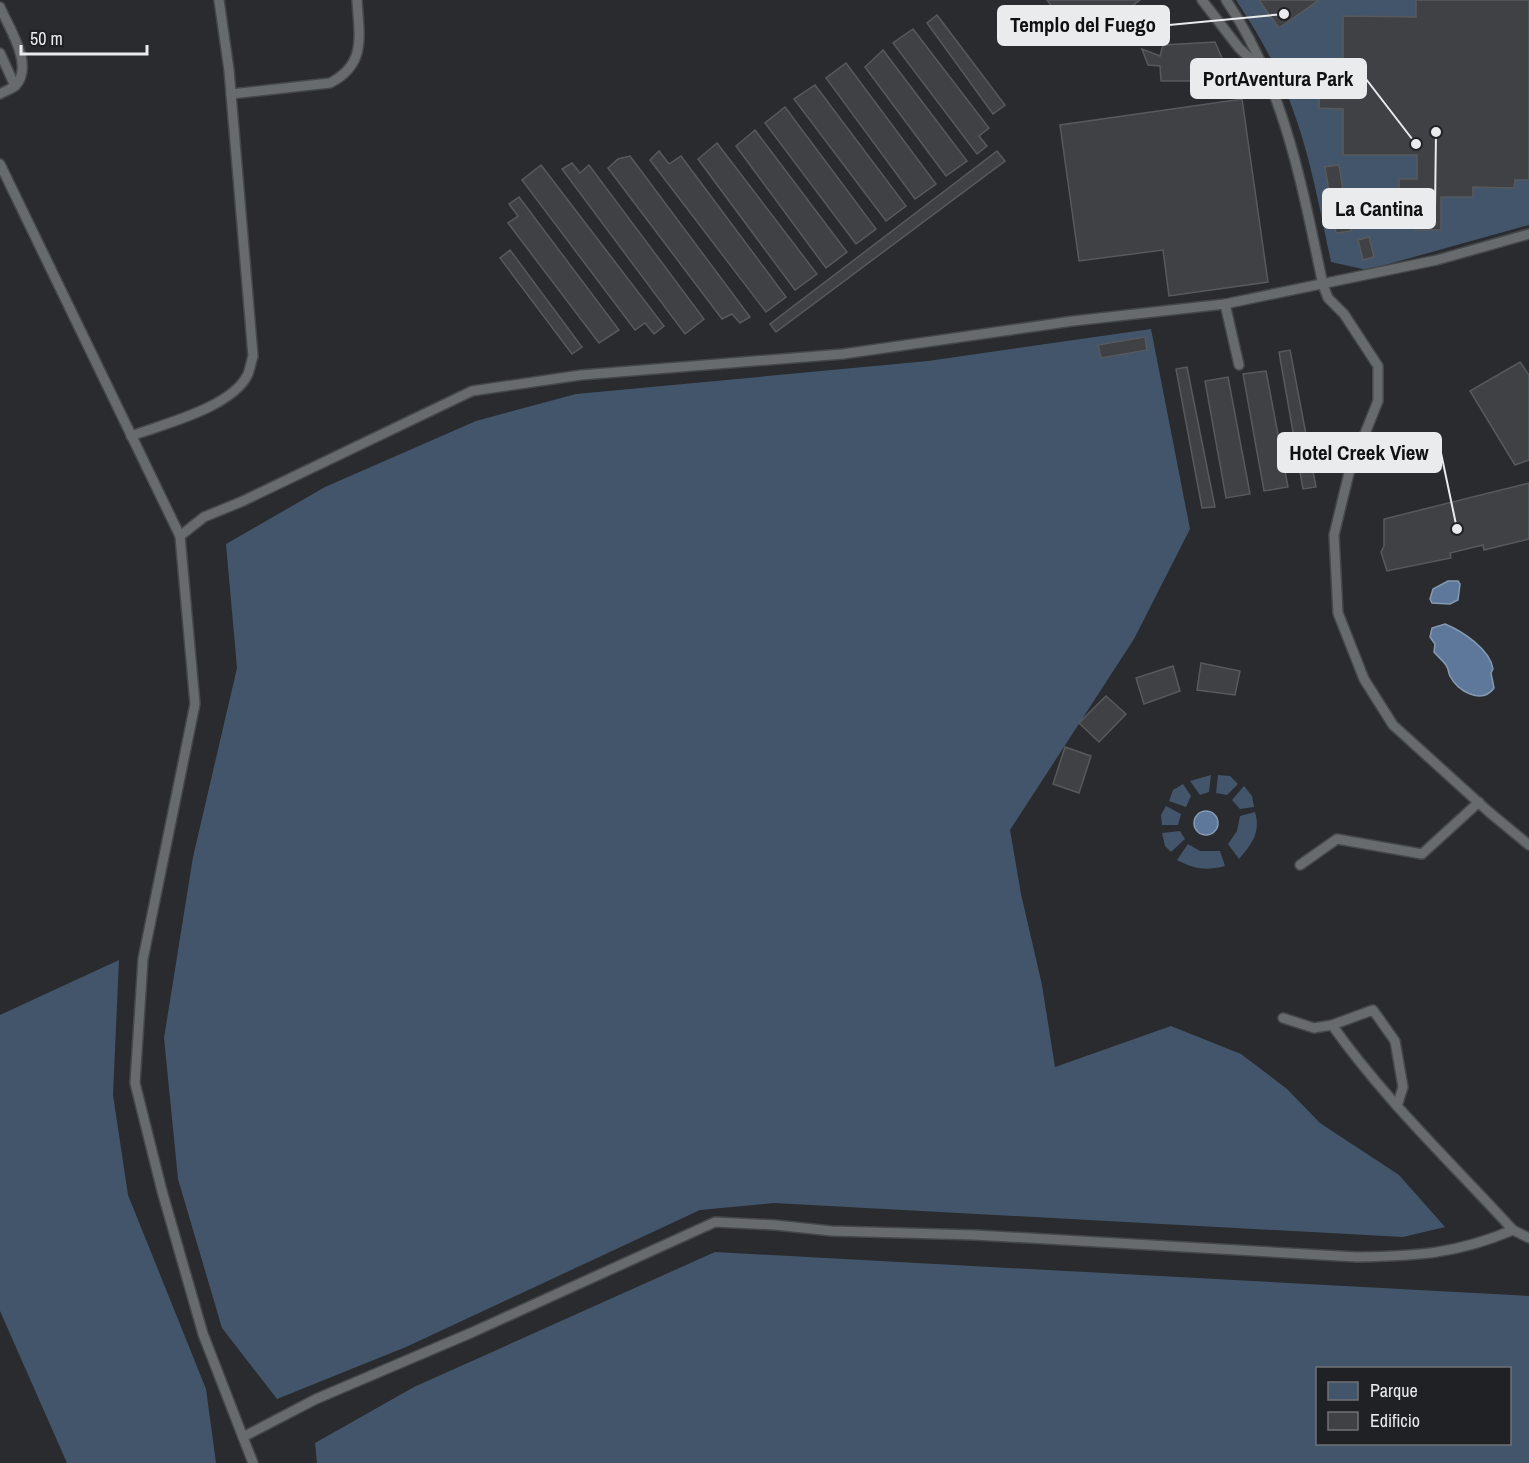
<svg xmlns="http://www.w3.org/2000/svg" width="1529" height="1463" viewBox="0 0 1529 1463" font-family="'Archivo Narrow',sans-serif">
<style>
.green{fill:#43556a;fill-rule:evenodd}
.water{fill:#5d789a;stroke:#879ab3;stroke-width:1.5}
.building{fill:#3f4145;stroke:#575a5d;stroke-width:1.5}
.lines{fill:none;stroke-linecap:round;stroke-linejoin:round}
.lane-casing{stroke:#45484a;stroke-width:12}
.lane{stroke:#686b6e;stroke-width:9}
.leader{fill:none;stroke:#e9ebed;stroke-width:2}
.callout-dot{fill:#e9ebed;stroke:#1f2124;stroke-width:2}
.callout{fill:#e9ebed;stroke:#e9ebed;stroke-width:2}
.callout-label{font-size:21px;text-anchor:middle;font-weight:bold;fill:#111}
</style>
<rect width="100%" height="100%" fill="#292b2e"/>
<g class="green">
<path d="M1236,0H1529V225L1367,270L1331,262C1318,200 1307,138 1281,80C1269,52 1253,26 1236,0Z"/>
<path d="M1151,329L1190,529L1134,639L1010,830L1021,894L1042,985L1055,1067L1171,1026L1241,1054L1287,1089L1320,1123L1399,1175L1445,1227L1403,1237L774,1203L700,1210L406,1347L277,1399L222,1328L178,1179L164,1038L193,857L237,668L226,544L325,487L476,421L576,394L928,361Z"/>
<path d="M1211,775L1209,792L1200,795L1190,781Z"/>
<path d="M1218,775L1230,776L1238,784L1227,795L1216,793Z"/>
<path d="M1183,784L1191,796L1186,807L1169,801L1173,790Z"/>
<path d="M1244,786L1252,796L1254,807L1240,809L1232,800Z"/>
<path d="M1166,806L1181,814L1178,825H1162L1161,815Z"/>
<path d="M1255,812C1261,832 1252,844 1239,859L1228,844L1237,831L1240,816Z"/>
<path d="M1180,831L1185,839L1171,852L1165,846L1162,833Z"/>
<path d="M1188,844L1200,851H1220L1225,866C1206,871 1194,869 1177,860Z"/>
<path d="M119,960L113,1095L128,1195L206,1389L216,1463H67L0,1311V1015Z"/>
<path d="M715,1252L1529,1296V1463H317L315,1443L414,1387ZM1318,1368H1510V1444H1318Z"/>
</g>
<g class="water">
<path d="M1448,581H1458L1460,584L1458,600L1450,604L1432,603L1430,599L1433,589Z"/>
<path d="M1445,624C1462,631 1490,649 1493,669L1491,673L1494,688C1482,705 1457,691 1450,676C1448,673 1449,670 1447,667C1445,662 1438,657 1434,652L1435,644L1430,637L1432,628Z"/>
<circle cx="1206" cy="823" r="12"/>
</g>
<g class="building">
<path d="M1047,0H1140L1081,45Z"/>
<path d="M1259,0H1319L1279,28Z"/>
<path d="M1416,0H1529V180H1515L1514,188L1473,187V197H1441V230H1415V212H1402V205H1399V179H1417V155H1343V109L1319,108L1320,59L1343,60V16L1416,17Z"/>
<path d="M937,15L1005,105L993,114L927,23Z"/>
<path d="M913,29L989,128L979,136L987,146L977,154L893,43Z"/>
<path d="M1215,42L1232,81H1161L1160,66L1148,65L1142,49L1160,56L1163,45Z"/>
<path d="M883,50L967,161L946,176L865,67Z"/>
<path d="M846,63L936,184L915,199L826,78Z"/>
<path d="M815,85L906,206L886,221L794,99Z"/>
<path d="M1242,99L1268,282L1169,296L1163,250L1079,261L1060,125Z"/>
<path d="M785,107L876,229L856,244L765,123Z"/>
<path d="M755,130L847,252L826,268L736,146Z"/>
<path d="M717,143L817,274L795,290L698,159Z"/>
<path d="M659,151L669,164L681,156L786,297L766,312L650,160Z"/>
<path d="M997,151L1005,161L776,332L770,324Z"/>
<path d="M630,156L750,317L740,323L732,314L722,319L608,168L618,159Z"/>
<path d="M572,163L580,173L589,165L704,319L685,334L562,169Z"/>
<path d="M541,165L664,326L654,334L645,323L635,330L522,180Z"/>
<path d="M1339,165L1346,209L1353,207L1355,219H1349L1351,231L1336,233L1325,167Z"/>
<path d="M519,197L619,330L599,343L508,223L518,216L509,204Z"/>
<path d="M1369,237L1374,257L1363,260L1358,240Z"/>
<path d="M510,250L582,347L572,354L500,258Z"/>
<path d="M1145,337L1147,350L1101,358L1098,345Z"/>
<path d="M1290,350L1316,487L1303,489L1279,352Z"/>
<path d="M1520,362L1529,375V460L1515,465L1470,391Z"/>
<path d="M1187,367L1215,507L1202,508L1176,369Z"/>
<path d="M1266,371L1288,487L1264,491L1243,374Z"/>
<path d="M1228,377L1250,494L1226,498L1205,381Z"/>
<path d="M1529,483V539L1484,550L1483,545L1450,553L1451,558L1387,571L1381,552L1384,546V519Z"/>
<path d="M1201,663L1240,671L1235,695L1197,690Z"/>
<path d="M1173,666L1180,691L1144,704L1136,678Z"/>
<path d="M1106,696L1126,714L1099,742L1079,723Z"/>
<path d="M1065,747L1091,756L1079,793L1053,784Z"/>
</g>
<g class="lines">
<g class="lane-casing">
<g id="lane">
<path d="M1202,0L1239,48L1263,71"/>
<path d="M1226,0C1284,85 1302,185 1323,285L1328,298L1344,314L1378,366V401L1349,473L1334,535L1338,613L1364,679L1393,725L1489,812L1529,845"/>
<path d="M0,7C9,28 34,65 16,85C12,89 5,91 0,94"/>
<path d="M0,53L15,86"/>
<path d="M231,94L330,83C367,64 359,36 357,0"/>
<path d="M0,164L180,536"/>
<path d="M1225,304L1239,365"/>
<path d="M131,436C164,424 233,407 248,374C250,369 251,362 253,356L229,70L219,0"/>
<path d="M1300,865L1337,839L1422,854L1479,802"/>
<path d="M1283,1018L1314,1028L1332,1025L1373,1010L1395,1041L1403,1087L1397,1106"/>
<path d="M1332,1025C1385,1100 1451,1162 1513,1230L1529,1238"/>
<path d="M243,1437L316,1399L473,1332L715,1222L775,1225L832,1231L975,1235L1357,1257C1417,1256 1456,1254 1513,1230"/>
<path d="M253,1463L203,1334L162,1191L135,1083L143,959L195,704L180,536L204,517L243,501L472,391L581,375L843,354L1073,321L1225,304L1437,260L1529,234"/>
</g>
</g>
<use href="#lane" class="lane"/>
</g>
<path class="leader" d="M1284 14L1169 25M1416 144L1366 79M1436 132L1435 209M1457 529L1441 453"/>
<g class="callout-dot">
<circle cx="1284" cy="14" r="6"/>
<circle cx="1416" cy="144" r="6"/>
<circle cx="1436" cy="132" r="6"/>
<circle cx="1457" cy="529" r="6"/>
</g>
<g class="callout">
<rect x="998" y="6" width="171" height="39" rx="6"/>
<rect x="1191" y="59" width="175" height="39" rx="6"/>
<rect x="1323" y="189" width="112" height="39" rx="6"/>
<rect x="1278" y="433" width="163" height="39" rx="6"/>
</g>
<g class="callout-label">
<text x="1083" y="32">Templo del Fuego</text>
<text x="1278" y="86">PortAventura Park</text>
<text x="1379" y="216">La Cantina</text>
<text x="1359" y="460">Hotel Creek View</text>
</g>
<rect x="1316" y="1367" width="195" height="78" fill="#1f2124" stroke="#707274" stroke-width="1.5"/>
<rect x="1328" y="1382" width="30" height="18" fill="#43556a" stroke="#707274" stroke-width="1.5"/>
<text x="1370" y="1397" font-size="18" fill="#e9ebed">Parque</text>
<rect x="1328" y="1412" width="30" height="18" fill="#3f4145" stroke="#707274" stroke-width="1.5"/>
<text x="1370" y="1427" font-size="18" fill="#e9ebed">Edificio</text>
<path d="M21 45v9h126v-9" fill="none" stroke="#e9ebed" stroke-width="3"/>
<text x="30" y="45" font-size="18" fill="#e9ebed" stroke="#1f2124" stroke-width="4.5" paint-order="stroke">50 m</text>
</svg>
